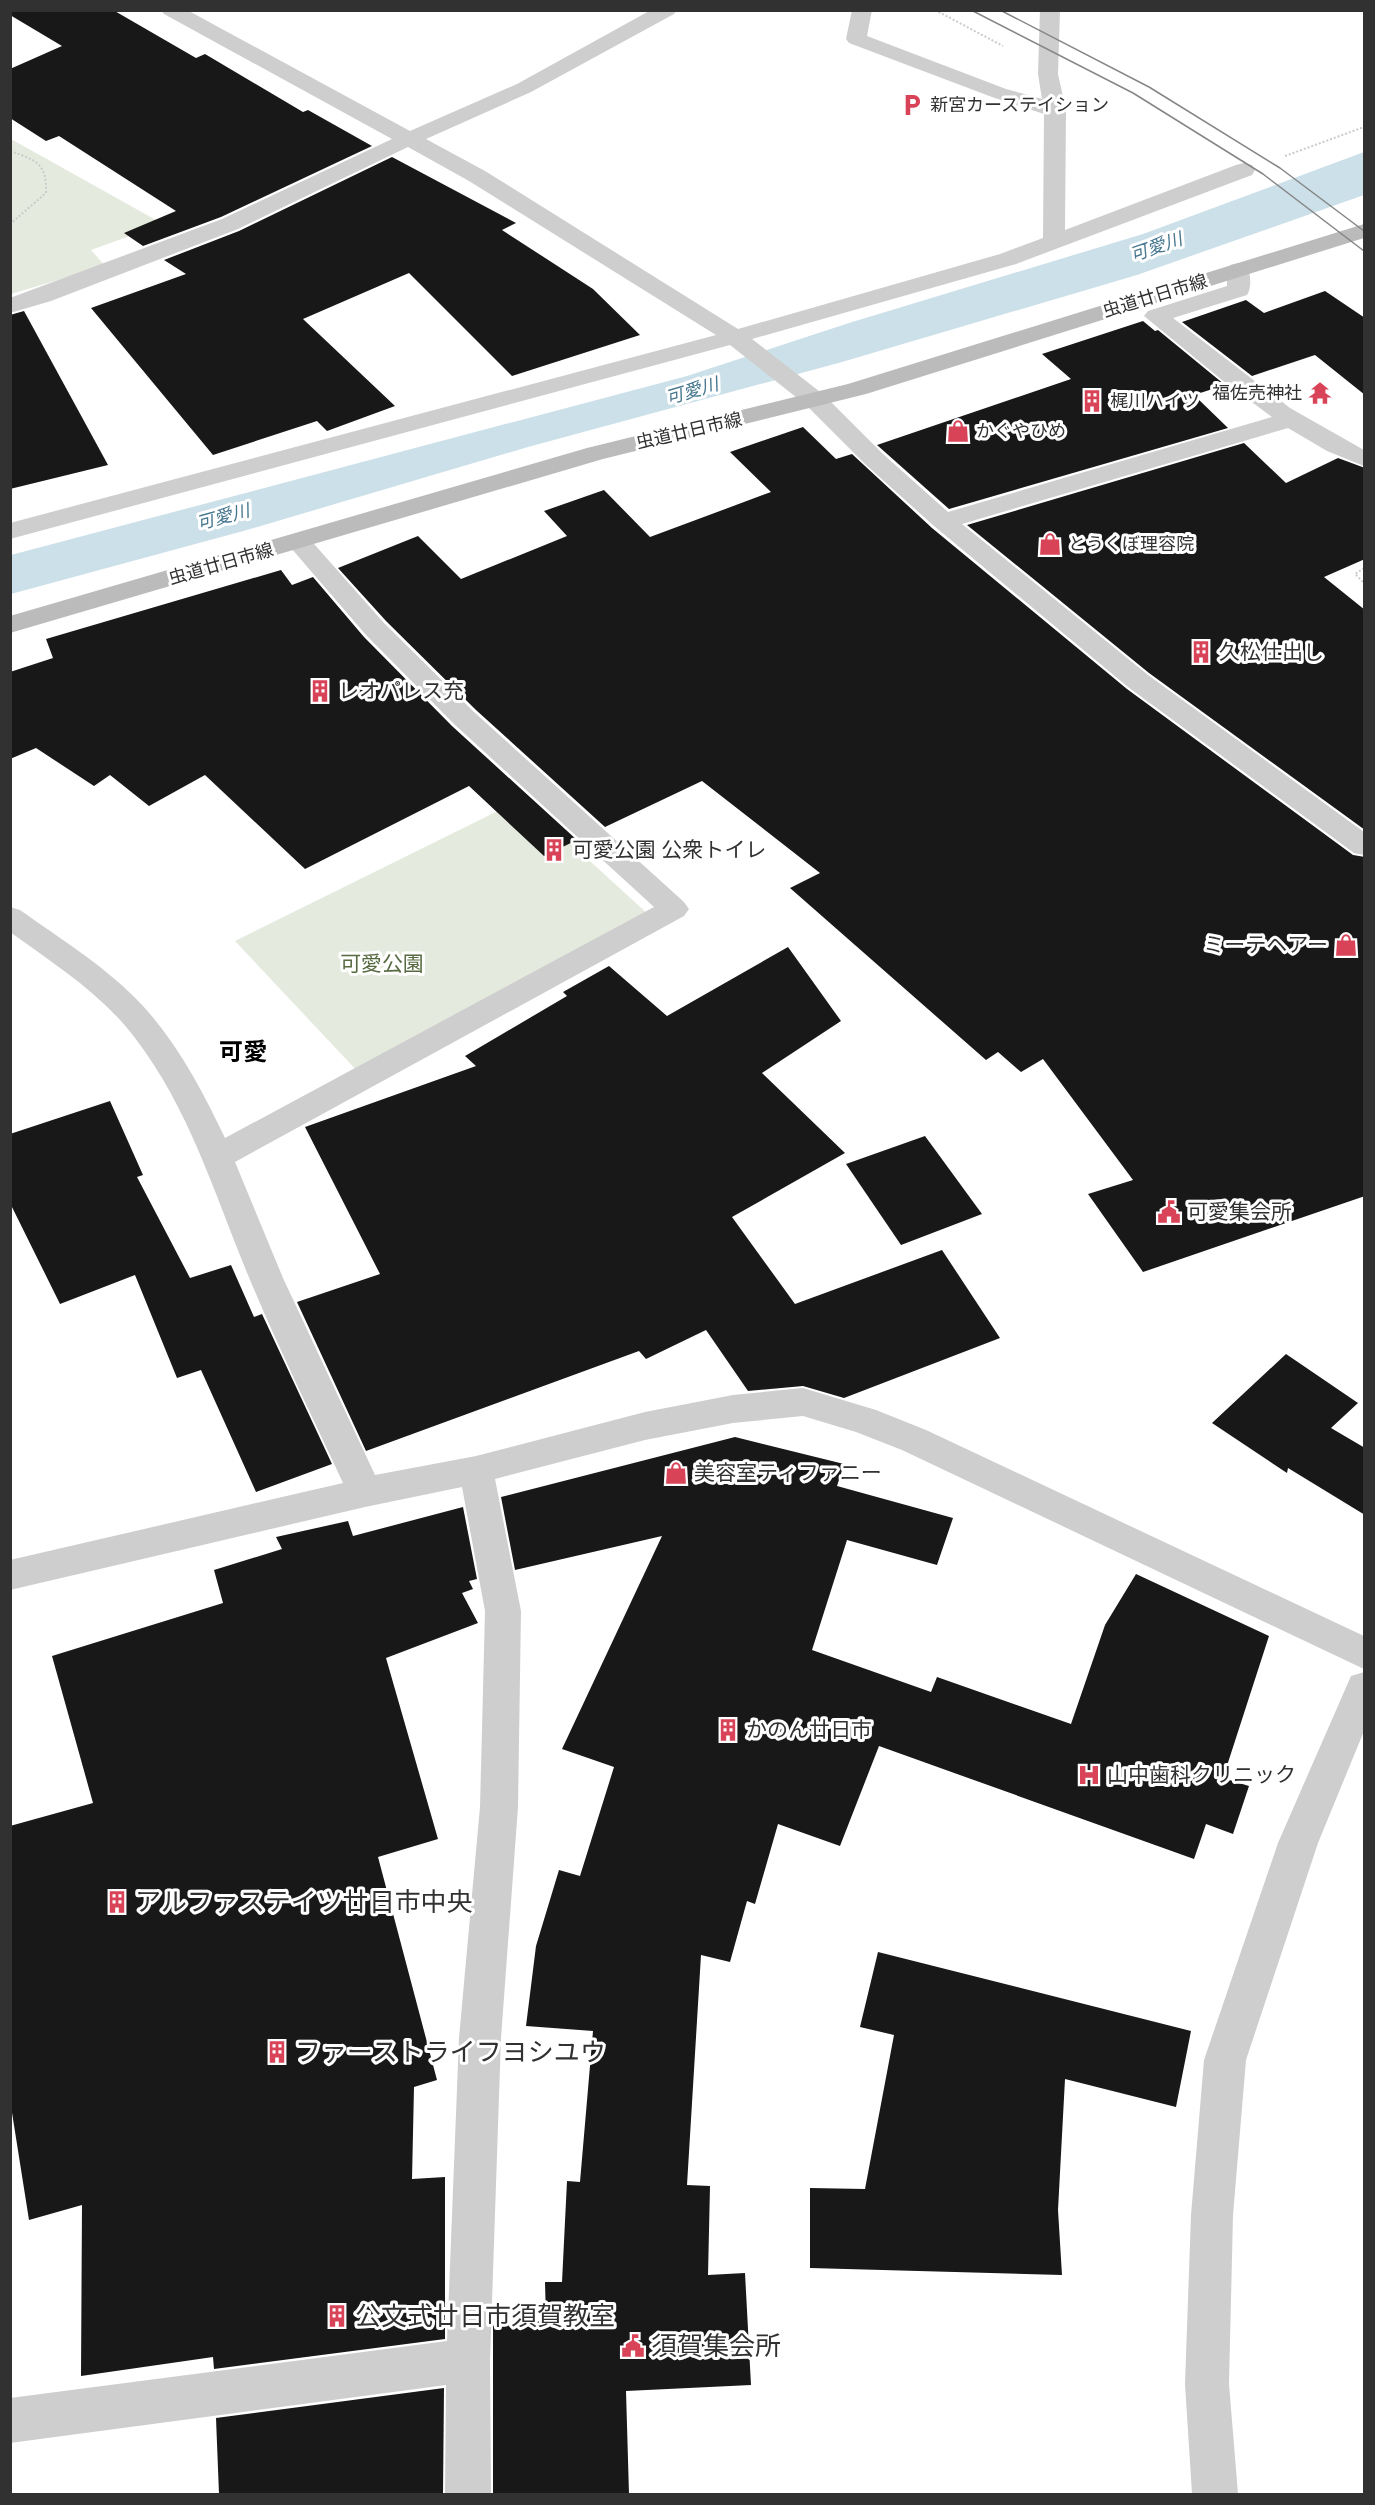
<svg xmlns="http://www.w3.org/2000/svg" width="1375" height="2505" viewBox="0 0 1375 2505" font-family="Figtree,'Noto Sans JP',sans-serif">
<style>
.green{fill:#e5eade}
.water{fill:#cce0e9}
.building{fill:#181818}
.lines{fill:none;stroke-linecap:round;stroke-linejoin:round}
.path{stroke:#cbcbcb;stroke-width:2;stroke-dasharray:2 2;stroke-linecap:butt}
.street{fill:#cecece;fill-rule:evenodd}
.secondary{fill:#bbb;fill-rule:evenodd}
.tram{stroke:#868686;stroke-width:1.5}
.labels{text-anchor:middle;stroke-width:6;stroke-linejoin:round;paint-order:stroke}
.far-poi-label{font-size:18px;fill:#313131;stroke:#fff;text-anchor:start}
.far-water-label{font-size:18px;font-style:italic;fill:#45768e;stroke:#fff}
.far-street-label{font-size:18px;fill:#313131;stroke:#fff}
.poi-label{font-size:21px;fill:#313131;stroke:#fff;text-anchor:start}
.park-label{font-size:21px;fill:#576a41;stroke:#fff}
.quarter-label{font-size:24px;font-weight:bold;fill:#000;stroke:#fff}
.near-poi-label{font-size:26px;fill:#313131;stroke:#fff;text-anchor:start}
</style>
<rect width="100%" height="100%" fill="#fff"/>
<g class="green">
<path d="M11,139L163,224L91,250L105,266L11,294Z"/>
<path d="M522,799L649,915L359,1073L235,941Z"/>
</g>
<path class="water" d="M1364,152V195L1137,275L842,362L528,447L247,530L11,594V555L687,376L849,323L1143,234Z"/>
<g class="building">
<path d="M10,10H113L196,58L205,54L303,112L308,110L372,146L221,217L143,246L124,233L176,211L59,136L46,141L10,118V69L62,46L10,15Z"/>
<path d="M392,157L516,223L502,230L593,289L640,335L512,376L409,273L303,319L395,406L327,431L317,421L213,455L91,308L186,274L164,260L239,231Z"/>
<path d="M1325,291L1365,318V395L1315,355L1252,376L1182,322L1246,300L1264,313Z"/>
<path d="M24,311L108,465L10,489V315Z"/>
<path d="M1143,321L1155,331L1158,330L1225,385L1194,395L1228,428L949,509L877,445L1071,379L1042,354Z"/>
<path d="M803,427L836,459L852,454L932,528L1127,689L1353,855L1365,857V1196L1143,1272L1088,1194L1133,1180L1043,1059L1021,1072L998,1052L986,1060L790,888L820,873L702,781L605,827L476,710L386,621L338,568L418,536L461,579L567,536L544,511L604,490L650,537L771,492L730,452Z"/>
<path d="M1244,443L1286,483L1338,458L1365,468V559L1324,577L1365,610V830L1149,673L967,525Z"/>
<path d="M281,570L292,585L313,577L364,637L452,726L577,840L544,856L469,786L305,869L205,775L149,806L110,775L94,786L36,748L10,759V672L53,658L46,639Z"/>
<path d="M788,947L841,1021L762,1073L845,1153L732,1217L795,1304L942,1250L1000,1338L844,1398L803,1386L748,1391L706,1330L646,1359L639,1351L366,1451L297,1302L380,1274L305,1127L476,1066L465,1056L567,996L563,992L609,966L667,1016Z"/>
<path d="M110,1101L143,1175L137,1177L190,1278L231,1265L254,1317L262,1314L332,1464L256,1492L201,1370L177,1378L135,1275L60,1304L10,1203V1134Z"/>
<path d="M925,1136L982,1214L901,1245L846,1164Z"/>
<path d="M1286,1354L1358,1403L1331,1428L1365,1448V1515L1288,1468L1287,1473L1212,1423Z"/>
<path d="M735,1437L844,1464L837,1486L953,1518L937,1565L847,1540L812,1650L931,1692L937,1677L1071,1724L1105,1625L1136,1574L1269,1636L1223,1778L1249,1786L1233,1834L1206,1824L1194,1859L879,1746L840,1846L778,1824L755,1904L747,1901L730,1962L701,1955L687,2185L710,2186L708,2275L745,2273L751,2385L626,2391L629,2494H493V2324L546,2321L545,2282H562L567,2181L580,2182L593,2031L526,2026L536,1946L559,1870L580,1876L614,1767L562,1749L662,1536L515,1570L501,1497Z"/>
<path d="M463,1507L477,1579L469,1581L473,1589L462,1593L478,1623L386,1658L438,1839L378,1857L437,2080L414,2087L412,2179L445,2177V2339L214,2369L213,2357L81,2376L82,2205L29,2220L10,2100V1826L93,1803L52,1656L223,1603L214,1570L282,1549L276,1537L348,1521L353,1536Z"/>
<path d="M878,1952L1191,2031L1176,2107L1065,2079L1058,2210L1062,2275L810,2268V2188L865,2189L894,2035L860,2027Z"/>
<path d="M444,2388L443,2494H219L216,2418Z"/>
</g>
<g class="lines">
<g class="path">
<path d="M935,10L1003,46"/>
<path d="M10,151C36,160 47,163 46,193L10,224"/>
<path d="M1285,156L1364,127"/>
<path d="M1364,568L1355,574L1364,583"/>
</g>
<g class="street">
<path d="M161,10H187L410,131L517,84L651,10H677L674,14L531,92L426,139L485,171L738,329L1000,254L1043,238L1044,114L992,97L849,43L846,39L852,10H872L867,36L1006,89L1042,99L1038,74L1040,10H1060L1058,74L1066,110L1065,230L1236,165L1244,163L1252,165L1255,170L1252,175L1016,264L752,339L824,395L883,454L948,512L1272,417L1222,380L1144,316L1148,311L1227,286V270L1230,265L1238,263L1246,265C1251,273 1252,287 1247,295L1173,318L1290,408L1364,450V466L1327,451L1288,428L962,524L1148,675L1364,832V855L1354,853L1128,687L934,526L865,464L806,405L730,345L10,539V523L716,335L469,181L408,147L238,229L51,301L10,313V298L222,219L392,139L164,14Z"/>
<path d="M298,533L307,536L384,623L474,712L684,902L689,909L684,916L235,1162L283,1278L375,1475L476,1456L645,1412L733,1395L803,1388L876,1410L926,1430L1364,1636V1669L902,1450L856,1432L803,1416L733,1423L645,1440L495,1479L521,1611L518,1807L501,2038L490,2360L491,2494H445L446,2385L10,2443V2398L447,2341L459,2038L480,1807L485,1611L462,1487L365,1507L10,1590V1560L343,1483C311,1414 277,1345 248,1275C215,1195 189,1108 135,1038C102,994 54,964 10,932V907L20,910C62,940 108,968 143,1006C178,1044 203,1092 225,1138L654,907L454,724L366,635L285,541L289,536Z"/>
<path d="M1364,1672V1731L1318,1843L1246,2060L1233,2215L1229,2384L1238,2494H1192L1185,2384L1191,2215L1204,2060L1278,1843L1351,1676Z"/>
</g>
<path class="secondary" d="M1364,224V238L866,394L603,459L10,633V616L587,448L848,384Z"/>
<g class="tram">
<path d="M971,10L1133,93L1263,174L1364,251"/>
<path d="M1000,10L1149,87L1280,168L1364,231"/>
</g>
</g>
<defs>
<g id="parking-bare" transform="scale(1.8)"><path d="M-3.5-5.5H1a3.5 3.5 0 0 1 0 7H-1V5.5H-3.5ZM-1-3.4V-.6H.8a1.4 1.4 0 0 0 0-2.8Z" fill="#d84358" stroke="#fff" stroke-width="2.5" paint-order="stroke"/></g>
<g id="temple-bare" transform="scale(1.8)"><path d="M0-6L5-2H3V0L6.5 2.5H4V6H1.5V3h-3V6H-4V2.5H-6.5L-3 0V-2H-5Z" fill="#d84358" stroke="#fff" stroke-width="2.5" paint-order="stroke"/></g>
<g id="building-bare" transform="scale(1.8)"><path d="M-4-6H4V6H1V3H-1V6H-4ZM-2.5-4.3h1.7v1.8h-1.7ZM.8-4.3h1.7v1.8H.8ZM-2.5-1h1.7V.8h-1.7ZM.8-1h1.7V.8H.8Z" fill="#d84358" stroke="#fff" stroke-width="2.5" paint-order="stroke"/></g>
<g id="shop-bare" transform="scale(1.8)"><path d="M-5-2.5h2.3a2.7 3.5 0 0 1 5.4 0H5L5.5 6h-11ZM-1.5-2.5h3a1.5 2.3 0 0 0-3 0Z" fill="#d84358" stroke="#fff" stroke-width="2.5" paint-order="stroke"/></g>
<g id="civic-bare" transform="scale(1.8)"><path d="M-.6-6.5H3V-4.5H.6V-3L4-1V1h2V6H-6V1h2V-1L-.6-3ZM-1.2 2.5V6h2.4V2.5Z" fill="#d84358" stroke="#fff" stroke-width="2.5" paint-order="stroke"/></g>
<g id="hospital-bare" transform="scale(1.8)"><path d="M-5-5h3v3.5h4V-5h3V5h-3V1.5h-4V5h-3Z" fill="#d84358" stroke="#fff" stroke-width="2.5" paint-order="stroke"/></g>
</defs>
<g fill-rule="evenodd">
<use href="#parking-bare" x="912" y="105"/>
<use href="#temple-bare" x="1320" y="393"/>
<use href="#building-bare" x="1092" y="401"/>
<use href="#shop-bare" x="958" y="431"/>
<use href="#shop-bare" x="1050" y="544"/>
<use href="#building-bare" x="1201" y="652"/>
<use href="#building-bare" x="320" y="691"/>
<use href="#building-bare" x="554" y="850"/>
<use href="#shop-bare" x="1346" y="945"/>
<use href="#civic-bare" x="1169" y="1212"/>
<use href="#shop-bare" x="676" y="1473"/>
<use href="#building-bare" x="728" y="1730"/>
<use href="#hospital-bare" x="1089" y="1775"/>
<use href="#building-bare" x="117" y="1902"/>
<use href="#building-bare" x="277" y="2052"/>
<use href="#building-bare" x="337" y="2316"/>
<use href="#civic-bare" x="633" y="2346"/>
</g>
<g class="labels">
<g class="far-poi-label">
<text x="930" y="111">新宮カーステイション</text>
<text x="1302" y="399" text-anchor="end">福佐売神社</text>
<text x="1110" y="407">梶川ハイツ</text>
<text x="976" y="437">かぐやひめ</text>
<text x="1068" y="550">とうくぼ理容院</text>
</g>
<g class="far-water-label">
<text transform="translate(1156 247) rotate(-19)" y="6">可愛川</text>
<text transform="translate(692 391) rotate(-16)" y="6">可愛川</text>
<text transform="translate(223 517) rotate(-15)" y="6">可愛川</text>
</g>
<g class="far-street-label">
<text transform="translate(1155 296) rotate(-17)" y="6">虫道廿日市線</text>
<text transform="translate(689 431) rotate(-13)" y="6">虫道廿日市線</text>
<text transform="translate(221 564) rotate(-16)" y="6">虫道廿日市線</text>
</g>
<g class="poi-label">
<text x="1219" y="659">久松仕出し</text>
<text x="338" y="698">レオパレス充</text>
<text x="572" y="857">可愛公園 公衆トイレ</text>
<text x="1328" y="952" text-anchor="end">ミーテヘアー</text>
<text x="1187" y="1219">可愛集会所</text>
<text x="694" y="1480">美容室ティファニー</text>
<text x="746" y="1737">かのん廿日市</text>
<text x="1107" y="1782">山中歯科クリニック</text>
</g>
<g class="park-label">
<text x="382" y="971">可愛公園</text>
</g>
<g class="quarter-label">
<text x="243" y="1060">可愛</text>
</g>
<g class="near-poi-label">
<text x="135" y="1911">アルファステイツ廿日市中央</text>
<text x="295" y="2061">ファーストライフヨシユウ</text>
<text x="355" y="2325">公文式廿日市須賀教室</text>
<text x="651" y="2355">須賀集会所</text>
</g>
</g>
<rect width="1375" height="2505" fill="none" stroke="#313131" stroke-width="24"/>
</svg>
